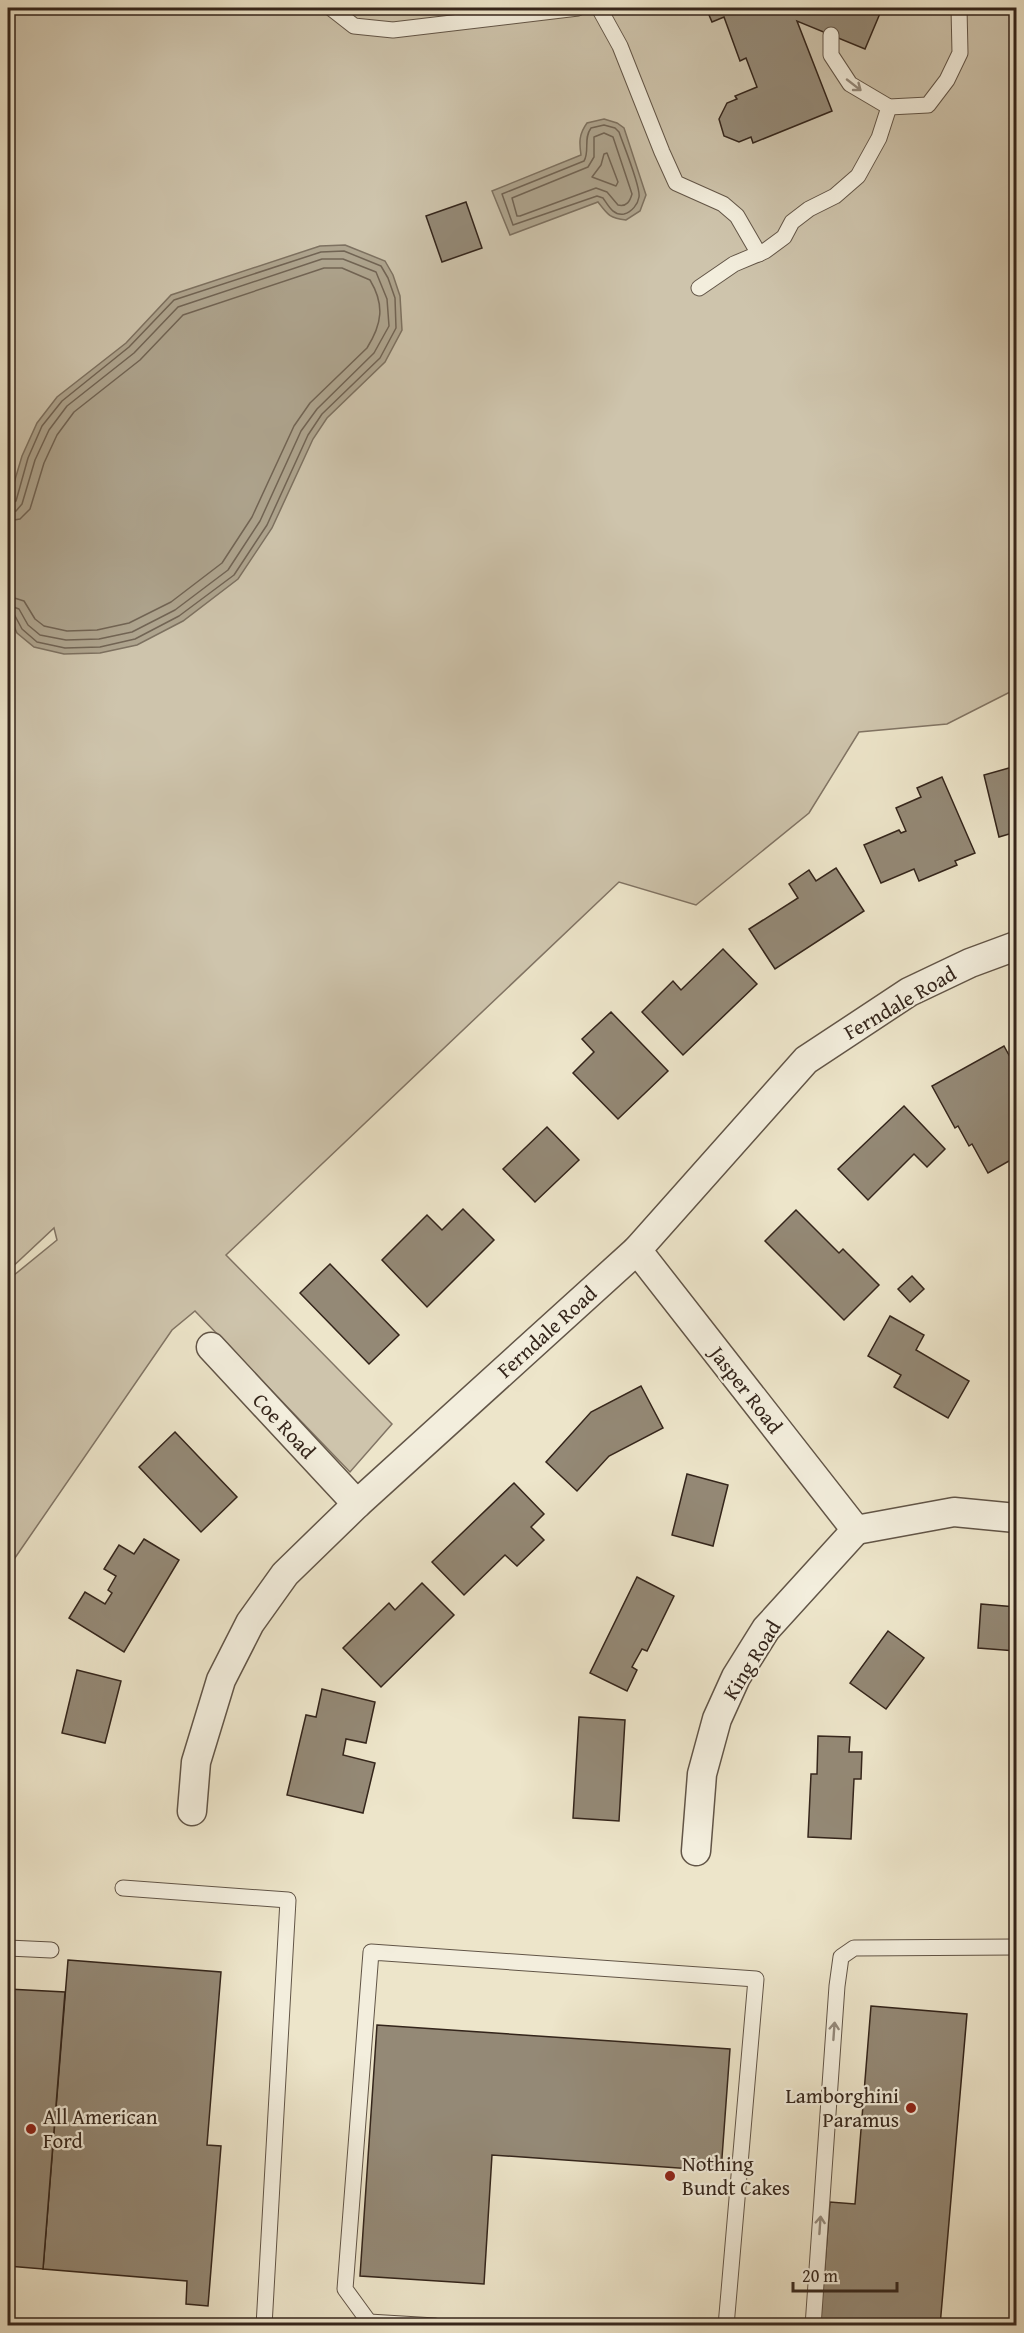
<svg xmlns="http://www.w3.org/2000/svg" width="1024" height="2333" viewBox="0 0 1024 2333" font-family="'Gentium Book Plus',serif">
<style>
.green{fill:#cec4ac;stroke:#817464;stroke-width:1.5}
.water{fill:#aea48e;stroke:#7d7160;stroke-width:1.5}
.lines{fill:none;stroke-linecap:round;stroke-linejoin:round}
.shore{stroke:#716454;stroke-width:1.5}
.building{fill:#948976;stroke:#34251b;stroke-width:1.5}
.service-casing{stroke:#625547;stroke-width:17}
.minor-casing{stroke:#625547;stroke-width:31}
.service{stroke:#f3eedd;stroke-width:15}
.minor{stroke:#f3eedd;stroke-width:28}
.oneway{stroke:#948a7c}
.poi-dot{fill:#8f2418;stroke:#f3eedd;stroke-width:2}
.labels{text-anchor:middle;stroke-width:4.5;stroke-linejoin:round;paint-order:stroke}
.street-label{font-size:21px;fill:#34251b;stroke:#f3eedd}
.poi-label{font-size:21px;fill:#34251b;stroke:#f3eedd;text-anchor:start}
</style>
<rect width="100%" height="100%" fill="#ede5ca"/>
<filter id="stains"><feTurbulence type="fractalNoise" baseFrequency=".00333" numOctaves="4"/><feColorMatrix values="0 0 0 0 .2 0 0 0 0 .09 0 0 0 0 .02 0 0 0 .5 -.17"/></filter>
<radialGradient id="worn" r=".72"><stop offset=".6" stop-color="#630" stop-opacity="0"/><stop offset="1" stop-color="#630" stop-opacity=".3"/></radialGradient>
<path class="green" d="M8,8H1016V689L947,724L859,732L809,813L696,905L619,882L226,1255L392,1424L350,1472L195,1311L172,1330L8,1568V1280L57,1240L54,1228L8,1271Z"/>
<g class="water">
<path d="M604,119L617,123L624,128L646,195L640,211L626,220C609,218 608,215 598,202L510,235L492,191L581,155C579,142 579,134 587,123Z"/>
<path d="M345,245L385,261L393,275L400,296L402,330L385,362L327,418L313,439L272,528L238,579L183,621L137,645L100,653L64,654L34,647L17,633L8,613V515L11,493L22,456L37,423L57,397L126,343L171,295L320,246Z"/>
</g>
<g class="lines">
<g class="shore">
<path d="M604,125L615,128L619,132C623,144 641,187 639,197C638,204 632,212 624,214C613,216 608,205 603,198L597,196L513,225L502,194L584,161C590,151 583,139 591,128Z"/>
<path d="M604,133L613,137L632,194C630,201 627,207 618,205L607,192L596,188L520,216H517L512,198L588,167L594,157V137Z"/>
<path d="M607,153L618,182L616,186L592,177L601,165L604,154Z"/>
<path d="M8,504L16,501L28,458L42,426L62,401L129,347L174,300L321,252L344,251L381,266L388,278L395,298L396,328L380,358L322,414L308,435L267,525L234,575L179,616L135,639L100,647L65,648L37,642L22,629L14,614L8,612"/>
<path d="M8,512L16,511L22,504L35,460L49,430L67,406L134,353L178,307L322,259H343L376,272L387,299L389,326L374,353L317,409L301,431L260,521L228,570L175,610L132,632L99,639L66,640L40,635L28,625L19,609L8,605"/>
<path d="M8,521L20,519L30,509L44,463L57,435L74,412L140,360L183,315L324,268H342L370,280C385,305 382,324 367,348L310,403L294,426L252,517L222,563L171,602L129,623L97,630L67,631L44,626L35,619L24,601L8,596"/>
</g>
</g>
<g class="building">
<path d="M706,8H871L881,11L865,49L797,21L832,111L753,143L751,137L739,142L724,136L719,119L727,103L737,99L735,96L757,87L746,58L740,61L724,17L712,22Z"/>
<path d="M466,202L482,248L442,262L426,216Z"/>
<path d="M1016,766V832L999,837L984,775Z"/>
<path d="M942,777L975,853L955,861L957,865L919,881L914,869L881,883L864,845L899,830L901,833L906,831L896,808L921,797L917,788Z"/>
<path d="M836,868L864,911L775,969L749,929L798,898L789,884L809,870L816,881Z"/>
<path d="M723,949L757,984L683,1055L642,1012L673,981L681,990Z"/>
<path d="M611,1012L668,1071L618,1119L573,1073L594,1052L582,1039Z"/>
<path d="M1004,1046L1016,1068V1157L988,1173L972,1144L969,1146L958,1126L955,1128L932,1086Z"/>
<path d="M904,1106L945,1149L927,1167L914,1154L868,1200L838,1169Z"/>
<path d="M547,1127L579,1160L535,1202L503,1169Z"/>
<path d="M463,1209L494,1240L427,1307L382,1260L427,1215L442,1230Z"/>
<path d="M796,1210L839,1253L843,1249L879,1285L844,1320L765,1241Z"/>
<path d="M330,1264L399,1335L369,1364L300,1293Z"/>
<path d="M912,1276L924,1289L910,1302L898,1289Z"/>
<path d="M890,1316L924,1335L916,1350L969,1381L948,1418L894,1387L901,1375L868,1356Z"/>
<path d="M641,1386L663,1428L609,1456L577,1491L546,1462L591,1412Z"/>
<path d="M175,1432L237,1497L201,1532L139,1467Z"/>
<path d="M687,1474L728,1485L713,1546L672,1535Z"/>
<path d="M514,1483L544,1514L531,1527L544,1540L517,1566L505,1555L464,1595L432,1562Z"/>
<path d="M144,1539L179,1560L124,1652L69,1618L85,1592L105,1604L112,1593L108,1590L116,1576L104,1569L119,1545L134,1554Z"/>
<path d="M637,1577L674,1596L647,1651L642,1649L632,1667L637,1670L627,1691L590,1673Z"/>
<path d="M422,1583L454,1615L381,1687L343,1648L389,1603L395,1610Z"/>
<path d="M981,1604L1016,1607V1651L978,1648Z"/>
<path d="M888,1631L924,1658L886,1709L850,1683Z"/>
<path d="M77,1670L121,1681L105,1743L62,1733Z"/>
<path d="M322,1689L375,1702L366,1743L346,1739L343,1755L375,1763L363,1813L287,1795L306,1715L316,1717Z"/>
<path d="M579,1717L625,1720L619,1821L573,1818Z"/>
<path d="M818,1736L850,1737L849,1752H862L861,1779H854L851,1839L808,1837L811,1774H817Z"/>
<path d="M68,1960L221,1972L207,2145L221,2146L208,2306L186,2304L187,2281L43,2269Z"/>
<path d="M8,1989L65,1992L43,2269L8,2266Z"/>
<path d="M871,2006L967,2014L940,2326H820L830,2202L855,2204Z"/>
<path d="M377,2025L730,2049L721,2171L492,2155L484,2284L360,2276Z"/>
</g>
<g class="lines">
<g class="service-casing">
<g id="service">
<path d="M331,8L354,26L393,30L578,8"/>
<path d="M599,8L620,46L662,152L676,183L723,204L737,216L759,254"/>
<path d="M831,35V55L850,84L889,107L928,105L947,80L960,53L959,8"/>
<path d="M699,288L734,264L765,251L784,237L792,222L809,209L835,196L858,176L879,138L889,107"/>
<path d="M123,1888L288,1900L264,2326"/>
<path d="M8,1948L51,1950"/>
<path d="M369,2322L435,2326"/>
<path d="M369,2326V2322L345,2289L371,1952L756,1979L726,2326"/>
<path d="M813,2326L837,1986L841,1957L854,1948L1016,1947"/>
</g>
</g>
<g class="minor-casing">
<g id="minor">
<path d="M637,1250L856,1530"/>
<path d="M211,1347L357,1504"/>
<path d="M856,1530L954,1512L1016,1518"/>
<path d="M192,1811L196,1762L221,1680L250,1623L285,1574L357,1504L637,1250L806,1060L909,992L970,963L1016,946"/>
<path d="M696,1851L702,1774L717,1719L736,1677L766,1629L856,1530"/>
</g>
</g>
<use href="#service" class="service"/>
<use href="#minor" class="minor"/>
</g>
<defs><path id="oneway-shaft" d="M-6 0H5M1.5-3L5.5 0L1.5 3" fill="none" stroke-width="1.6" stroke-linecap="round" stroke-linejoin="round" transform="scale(1.5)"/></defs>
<g class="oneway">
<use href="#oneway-shaft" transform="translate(854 85) rotate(38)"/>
<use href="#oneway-shaft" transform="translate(834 2031) rotate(-86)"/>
<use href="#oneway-shaft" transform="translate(820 2225) rotate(-86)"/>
</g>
<g class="poi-dot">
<circle cx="911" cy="2108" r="6"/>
<circle cx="31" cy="2129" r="6"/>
<circle cx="670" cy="2176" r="6"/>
</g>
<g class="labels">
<g class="street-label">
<text transform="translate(900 1003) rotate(-30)" y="7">Ferndale Road</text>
<text transform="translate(547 1332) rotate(-42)" y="7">Ferndale Road</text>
<text transform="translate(746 1390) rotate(52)" y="7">Jasper Road</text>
<text transform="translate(284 1426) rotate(47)" y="7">Coe Road</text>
<text transform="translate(752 1660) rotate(-58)" y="7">King Road</text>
</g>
<g class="poi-label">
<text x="899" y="2103" text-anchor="end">Lamborghini<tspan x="899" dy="24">Paramus</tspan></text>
<text x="43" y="2124">All American<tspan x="43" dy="24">Ford</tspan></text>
<text x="682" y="2171">Nothing<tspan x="682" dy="24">Bundt Cakes</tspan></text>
</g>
</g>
<rect width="1024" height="2333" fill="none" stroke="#ede5ca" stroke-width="30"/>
<rect x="9" y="9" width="1006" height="2315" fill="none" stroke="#34251b" stroke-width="3"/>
<rect x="15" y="15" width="994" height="2303" fill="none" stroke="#34251b" stroke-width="1.5"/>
<path d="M793 2282v9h104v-9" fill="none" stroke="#34251b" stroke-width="3"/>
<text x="802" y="2282" font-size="18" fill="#34251b" stroke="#f3eedd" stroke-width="4.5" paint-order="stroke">20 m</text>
<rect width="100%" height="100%" filter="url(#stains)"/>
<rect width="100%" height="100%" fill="url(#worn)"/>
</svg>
